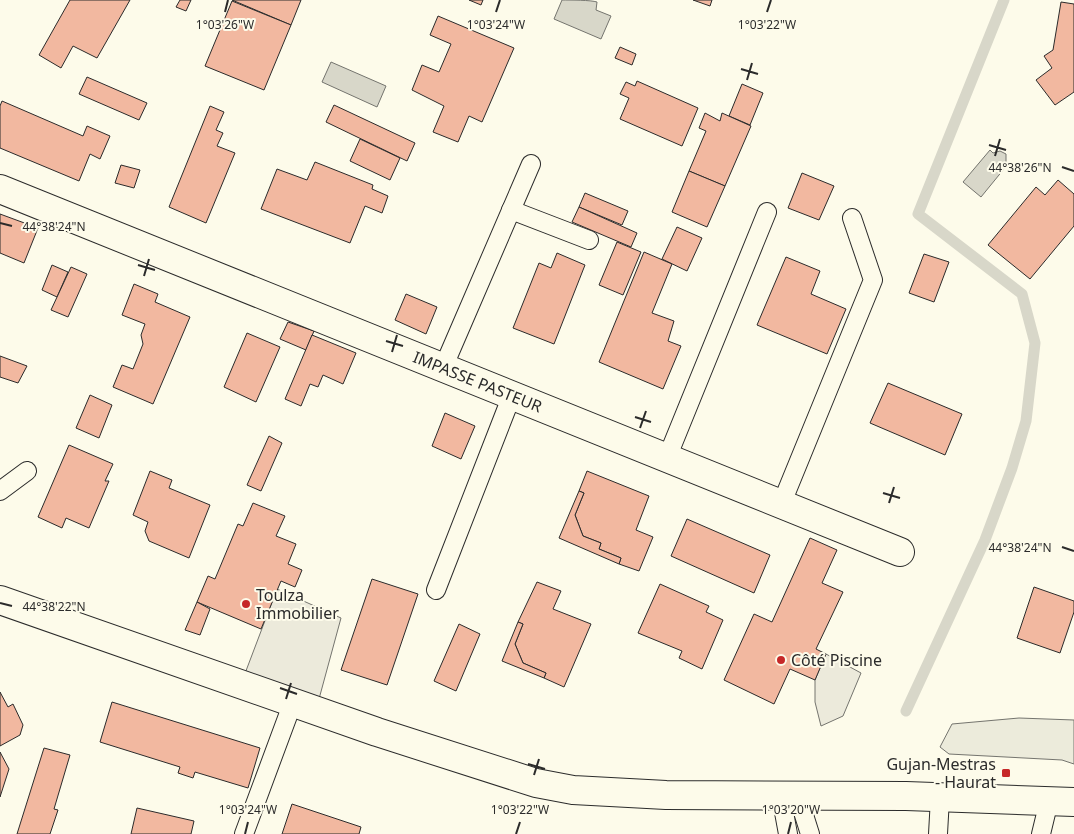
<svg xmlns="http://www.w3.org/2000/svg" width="1074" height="834" viewBox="0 0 1074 834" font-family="'Noto Sans',sans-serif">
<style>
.green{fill:#ecebdb;stroke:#74746e}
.parking{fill:#eceadb;stroke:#74746e}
.water{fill:#d8d7c9;stroke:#74746e}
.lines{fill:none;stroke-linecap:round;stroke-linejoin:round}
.stream{stroke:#d8d7c9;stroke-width:11}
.building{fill:#f2b8a0;stroke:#2b2b2b}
.lane-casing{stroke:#2b2b2b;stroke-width:20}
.street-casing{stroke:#2b2b2b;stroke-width:30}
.secondary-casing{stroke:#2b2b2b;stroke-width:30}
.lane{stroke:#fdfbea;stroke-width:18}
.street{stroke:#fdfbea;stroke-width:28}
.secondary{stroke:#fdfbea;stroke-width:28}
.ticks{fill:none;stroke:#2b2b2b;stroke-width:2}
.poi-dot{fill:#c62828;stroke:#fdfbea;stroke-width:2}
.labels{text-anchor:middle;stroke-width:4;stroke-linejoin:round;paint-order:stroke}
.street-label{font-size:16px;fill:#2b2b2b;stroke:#fdfbea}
.poi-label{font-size:16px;fill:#2b2b2b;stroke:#fdfbea;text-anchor:start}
.ticks-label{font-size:12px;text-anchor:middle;fill:#2b2b2b;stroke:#fdfbea;stroke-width:4;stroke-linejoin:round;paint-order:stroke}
</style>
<rect width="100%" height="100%" fill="#fdfbea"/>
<path class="green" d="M1019,718L1074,720V764L1062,760L949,754L940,747L952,724Z"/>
<g class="parking">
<path d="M277,589L341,618L316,710L241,684Z"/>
<path d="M826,654L861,673L843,716L821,726L815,702V680Z"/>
</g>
<g class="water">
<path d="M562,0C570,0 591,0 597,2L596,10L611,16L601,39L554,19Z"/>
<path d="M331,62L386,86L377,107L322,82Z"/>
<path d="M990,150L993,153L1000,151L1006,154V162L1008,164L981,197L963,182Z"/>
</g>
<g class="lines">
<path class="stream" d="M906,711L985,540L1012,468L1026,421L1035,343L1022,294L918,214L1004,0"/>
</g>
<g class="building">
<path d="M70,0H130L97,58L73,46L61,68L39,55Z"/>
<path d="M180,0H191L186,11L176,7Z"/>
<path d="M232,0H301L291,25Z"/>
<path d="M469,0H483L481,5Z"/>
<path d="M693,0H712L710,6Z"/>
<path d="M232,1L291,25L264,90L205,66Z"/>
<path d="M1061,2L1074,4V92L1055,105L1036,80L1052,68L1044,56L1053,50Z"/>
<path d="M438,16L514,48L482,122L469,116L458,142L433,132L444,106L412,90L422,65L439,72L451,44L430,35Z"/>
<path d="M620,47L636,54L632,65L615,58Z"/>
<path d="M87,77L147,103L139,120L79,94Z"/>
<path d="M637,81L698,108L682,146L620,119L629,98L620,94L626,82L635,86Z"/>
<path d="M742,84L763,93L750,125L729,116Z"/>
<path d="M2,101L83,136L87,126L110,136L100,159L90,154L79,181L0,148V106Z"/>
<path d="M334,105L415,143L407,161L326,122Z"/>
<path d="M210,106L224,112L216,130L223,133L217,146L235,153L206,223L169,207Z"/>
<path d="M705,113L720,121L722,113L751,126L725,186L689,171L706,131L699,128Z"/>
<path d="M360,139L400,158L390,180L350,161Z"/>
<path d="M315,162L373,185L372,189L388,196L382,213L365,206L350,243L261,209L277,169L307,180Z"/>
<path d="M121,165L140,170L134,188L115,183Z"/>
<path d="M689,171L725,186L707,227L672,212Z"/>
<path d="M802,173L834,186L819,220L788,208Z"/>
<path d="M1058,180L1074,194V226L1030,279L988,245L1036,187L1045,195Z"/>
<path d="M585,193L628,211L622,225L579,207Z"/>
<path d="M579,207L637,233L631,247L572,222Z"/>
<path d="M0,214L38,228L24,263L0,253Z"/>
<path d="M677,227L702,238L687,271L662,259Z"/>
<path d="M617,242L641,252L623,295L599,285Z"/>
<path d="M644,252L672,264L652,313L674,321L668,341L681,346L663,389L599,362Z"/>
<path d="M557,253L585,265L554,344L513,328L539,263L551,268Z"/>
<path d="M924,254L949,262L934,302L909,293Z"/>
<path d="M786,257L820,271L811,294L846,309L827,354L757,325Z"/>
<path d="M52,265L68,272L57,297L42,290Z"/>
<path d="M71,267L87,274L68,317L51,310Z"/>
<path d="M134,284L158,294L155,302L190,317L153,404L113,387L122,365L133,369L143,344L141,335L145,324L122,315Z"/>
<path d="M406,294L437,307L426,334L395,320Z"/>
<path d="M288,322L314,331L306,350L280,339Z"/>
<path d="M247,333L280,347L256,402L224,387Z"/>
<path d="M312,335L356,353L343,384L323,375L318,387L310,384L301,406L285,399Z"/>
<path d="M0,356L27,366L18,383L0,377Z"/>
<path d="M888,383L962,414L945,455L870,423Z"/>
<path d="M90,395L112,405L99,438L76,428Z"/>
<path d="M445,413L475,426L461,459L432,446Z"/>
<path d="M269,436L282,443L261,491L247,485Z"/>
<path d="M69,445L113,464L105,481H109L89,528L66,518L62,528L38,517Z"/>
<path d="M150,471L172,480L169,488L210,505L189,558L149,541L145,531L148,522L133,515Z"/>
<path d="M587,471L649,496L636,530L653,537L639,571L619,564L621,558L599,549L601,543L583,536L575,515L584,493L579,491Z"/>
<path d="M579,491L584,493L575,515L583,536L601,543L599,549L621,558L619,564L559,538Z"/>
<path d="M253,503L285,516L276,536L296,544L288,564L302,570L295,587L281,581L261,629L197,602L208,576L215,579L238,524L243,526Z"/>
<path d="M687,519L770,555L754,593L671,556Z"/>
<path d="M810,538L837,550L822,583L843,592L816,649L826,654L815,680L790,669L774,704L724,680L754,614L772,622Z"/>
<path d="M372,579L418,594L387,685L341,670Z"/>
<path d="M537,582L561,591L553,609L591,624L564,687L544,678L546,673L523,663L515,644L523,624L518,622Z"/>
<path d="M660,584L709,606L706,612L723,620L702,669L679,658L682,651L638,633Z"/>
<path d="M1034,587L1074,601V612L1060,653L1017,638Z"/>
<path d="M197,602L210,609L200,635L185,630Z"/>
<path d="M518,622L523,624L515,644L523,663L546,673L544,678L502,661Z"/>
<path d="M459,624L480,634L456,691L434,681Z"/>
<path d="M0,692L8,707L13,704L23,725L20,735L0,746Z"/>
<path d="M112,702L260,748L248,788L195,772L193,778L178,773L180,767L100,742Z"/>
<path d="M44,748L70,755L54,809L58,810L50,834H17Z"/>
<path d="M0,752L9,769L0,797Z"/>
<path d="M292,804L361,827L359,834H282Z"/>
<path d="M137,808L194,821L191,834H131Z"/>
</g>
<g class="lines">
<g class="lane-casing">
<g id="lane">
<path d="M511,210L589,240"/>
<path d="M443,368L531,164"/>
<path d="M667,458L767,212"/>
<path d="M0,491L27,471"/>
<path d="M781,505L873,280L852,218"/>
<path d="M436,590L512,395"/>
<path d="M781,796L788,834"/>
<path d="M798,796L810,834"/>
<path d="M244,834L293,702"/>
<path d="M938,834L940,798"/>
<path d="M1041,834L1049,801"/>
</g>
</g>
<g class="street-casing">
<g id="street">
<path id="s1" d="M0,189L900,552"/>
</g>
</g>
<g class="secondary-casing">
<path id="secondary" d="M0,600L377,732L536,783L573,790L666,795L906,796L1074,802"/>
</g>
<use href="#lane" class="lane"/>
<use href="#street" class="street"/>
<use href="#secondary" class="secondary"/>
</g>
<path class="ticks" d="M225,12L228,0M496,12L500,0M767,12L771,0M741,69L758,74M747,80L752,63M989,145L1006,150M995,156L1000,139M1062,167L1074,171M0,223L12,226M138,265L155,270M144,276L149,259M386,341L403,346M392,352L397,335M635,417L651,422M640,428L646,411M883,493L900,498M889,503L894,487M1062,547L1074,551M0,603L12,606M280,688L297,694M286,699L291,683M528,764L545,769M534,775L539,759M245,834L248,822M516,834L520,822M788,834L791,822"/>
<g class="poi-dot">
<circle cx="246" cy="604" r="5"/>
<circle cx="781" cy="660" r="5"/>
<rect x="1001" y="768" width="10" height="10" rx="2.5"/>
</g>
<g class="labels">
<g class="street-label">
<text dy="6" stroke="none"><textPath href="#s1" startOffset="515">IMPASSE PASTEUR</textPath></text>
</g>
<g class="poi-label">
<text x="256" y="601">Toulza<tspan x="256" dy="18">Immobilier</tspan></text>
<text x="791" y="666">Côté Piscine</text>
<text x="996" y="770" text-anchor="end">Gujan-Mestras<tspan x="996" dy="18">- Haurat</tspan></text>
</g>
</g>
<g class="ticks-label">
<text x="225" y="29">1°03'26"W</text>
<text x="496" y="29">1°03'24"W</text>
<text x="767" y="29">1°03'22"W</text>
<text x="1020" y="172">44°38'26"N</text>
<text x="54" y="231">44°38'24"N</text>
<text x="1020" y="552">44°38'24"N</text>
<text x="54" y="611">44°38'22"N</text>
<text x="248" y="814">1°03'24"W</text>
<text x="520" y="814">1°03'22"W</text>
<text x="791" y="814">1°03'20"W</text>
</g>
</svg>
